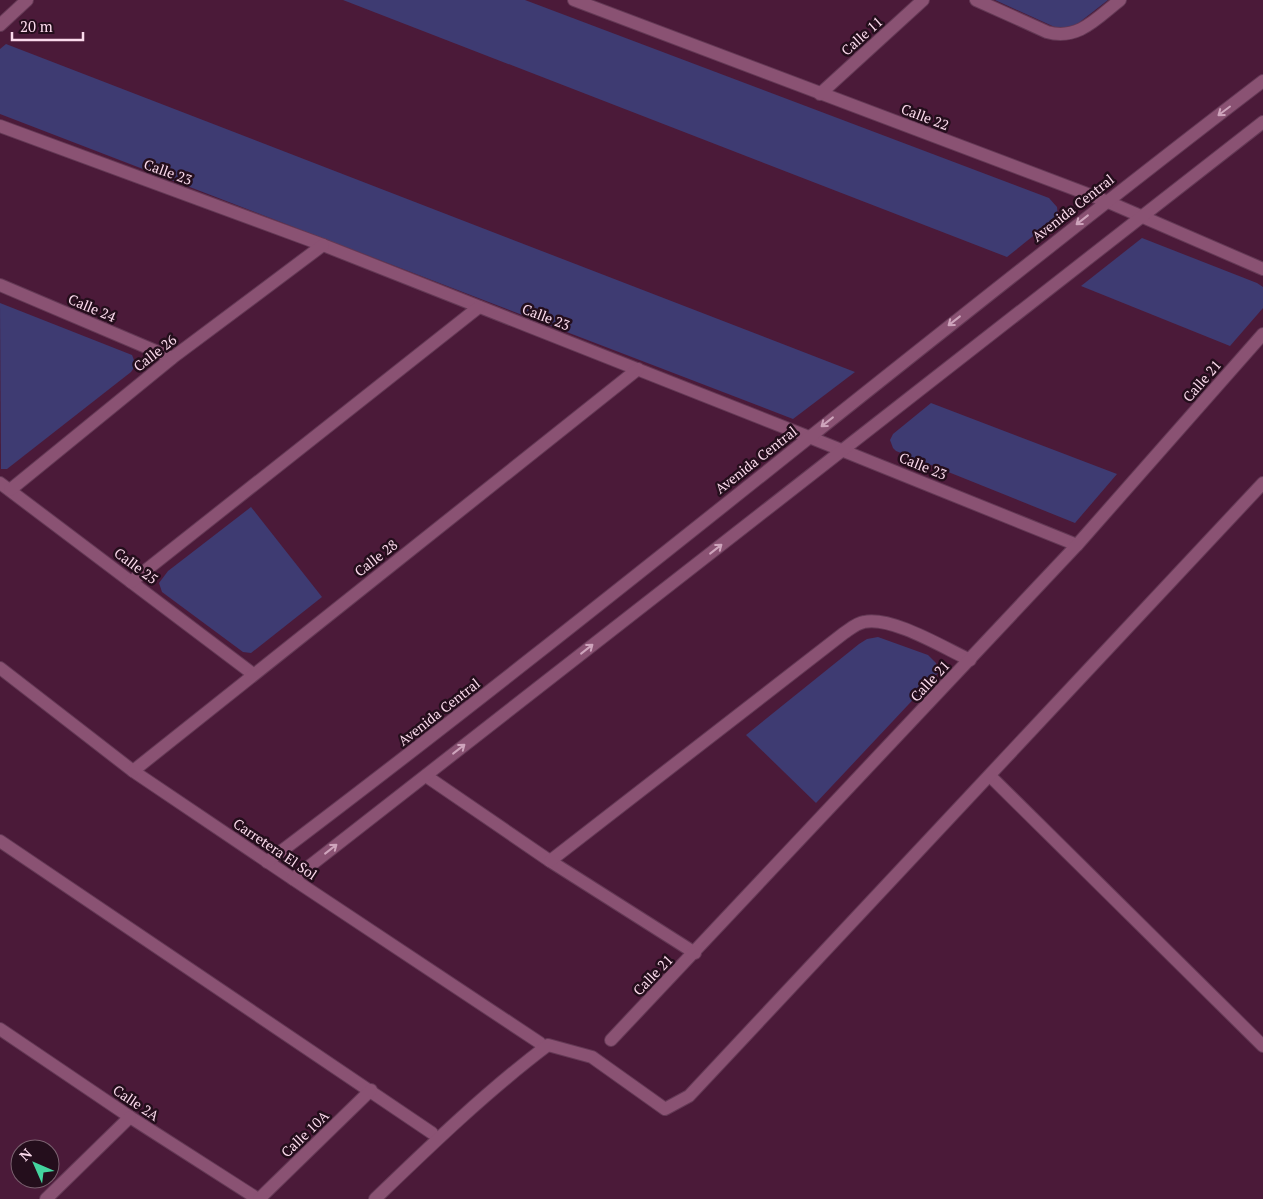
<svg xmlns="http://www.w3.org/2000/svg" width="1263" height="1199" viewBox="0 0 1263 1199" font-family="'PT Serif',serif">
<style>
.green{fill:#3e3b72}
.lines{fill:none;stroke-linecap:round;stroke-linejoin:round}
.street-casing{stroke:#643955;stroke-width:14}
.street{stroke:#8a5273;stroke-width:12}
.oneway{stroke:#cea4bc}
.labels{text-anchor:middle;stroke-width:5;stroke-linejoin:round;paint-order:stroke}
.street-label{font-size:14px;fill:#fbdaec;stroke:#240e1c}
</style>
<rect width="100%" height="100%" fill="#4b1a39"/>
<g class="green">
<path d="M343,0H525L1049,198L1057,207L1058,216L1007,257Z"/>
<path d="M995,0H1108L1076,25L1059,29Z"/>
<path d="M6,44L855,372L793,419L0,114V49Z"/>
<path d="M1142,238L1257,283L1263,287V308L1230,346L1081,286Z"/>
<path d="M0,303L132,355C135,362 136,366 131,372L7,469H1Z"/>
<path d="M931,403L1117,474L1075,523L896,451L893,448L890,440L893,434Z"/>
<path d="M251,507L322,597L251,653L243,652L162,592L159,583L168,571Z"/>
<path d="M878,637L928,655L936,663L939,672L816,803L746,735L859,644L867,639Z"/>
</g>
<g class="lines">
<g class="street-casing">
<g id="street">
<path d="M574,0L1106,201L1263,269"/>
<path d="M976,0L1047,32C1078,41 1097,18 1120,0"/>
<path d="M0,25L27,0"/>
<path d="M820,94L923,0"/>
<path d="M0,126L323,245L809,437L1077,545"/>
<path d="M0,285L172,358"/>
<path d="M0,483L253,674"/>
<path d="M10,490L172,358L323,245"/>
<path d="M131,582L479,307"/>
<path d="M0,668L133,771L293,879L540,1043"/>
<path d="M133,771L638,369"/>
<path d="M426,776L550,861L695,953"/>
<path d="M990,776L1263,1046"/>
<path d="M0,841L432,1133"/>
<path d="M550,861L844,633C850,629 857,623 864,622C892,616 944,648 970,660"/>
<path d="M267,862C604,608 928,337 1263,81"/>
<path d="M293,879L1263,122"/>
<path d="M0,1029L130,1117L258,1199"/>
<path d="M611,1040L1077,545L1263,334"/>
<path d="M46,1199L130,1117"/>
<path d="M259,1199L371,1090"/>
<path d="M375,1199C430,1146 487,1091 548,1045L592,1057L665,1109L689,1096L1263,483"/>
</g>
</g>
<use href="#street" class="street"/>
</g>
<defs><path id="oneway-shaft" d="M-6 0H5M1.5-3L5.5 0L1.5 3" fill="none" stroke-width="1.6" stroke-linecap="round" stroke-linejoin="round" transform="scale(1.25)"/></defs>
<g class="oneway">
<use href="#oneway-shaft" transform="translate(1224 111) rotate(143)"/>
<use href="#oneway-shaft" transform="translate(1082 220) rotate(142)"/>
<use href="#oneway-shaft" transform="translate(954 321) rotate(142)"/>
<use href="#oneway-shaft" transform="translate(827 422) rotate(142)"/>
<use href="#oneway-shaft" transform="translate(716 549) rotate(-38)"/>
<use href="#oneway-shaft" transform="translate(587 649) rotate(-38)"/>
<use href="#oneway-shaft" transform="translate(459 749) rotate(-38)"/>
<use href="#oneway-shaft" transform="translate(331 849) rotate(-38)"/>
</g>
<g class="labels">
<g class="street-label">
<text transform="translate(862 36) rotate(-42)" y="5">Calle 11</text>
<text transform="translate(925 117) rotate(21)" y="5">Calle 22</text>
<text transform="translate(168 172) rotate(20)" y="5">Calle 23</text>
<text transform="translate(1073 208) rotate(-38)" y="5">Avenida Central</text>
<text transform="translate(92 308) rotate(23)" y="5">Calle 24</text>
<text transform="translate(546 317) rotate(21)" y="5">Calle 23</text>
<text transform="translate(155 353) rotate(-38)" y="5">Calle 26</text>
<text transform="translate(1202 381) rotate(-49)" y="5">Calle 21</text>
<text transform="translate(756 460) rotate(-38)" y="5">Avenida Central</text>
<text transform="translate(923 466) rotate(22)" y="5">Calle 23</text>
<text transform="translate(376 558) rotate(-38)" y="5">Calle 28</text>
<text transform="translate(136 566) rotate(37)" y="5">Calle 25</text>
<text transform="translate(930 681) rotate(-47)" y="5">Calle 21</text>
<text transform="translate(439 712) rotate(-38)" y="5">Avenida Central</text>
<text transform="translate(275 849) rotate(34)" y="5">Carretera El Sol</text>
<text transform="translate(653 975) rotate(-46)" y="5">Calle 21</text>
<text transform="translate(136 1103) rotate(34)" y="5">Calle 2A</text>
<text transform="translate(305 1134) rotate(-44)" y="5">Calle 10A</text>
</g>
</g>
<g transform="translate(35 1164) rotate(315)"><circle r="24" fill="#240e1c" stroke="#7a606f"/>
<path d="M0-4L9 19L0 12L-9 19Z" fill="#44d49f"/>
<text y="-8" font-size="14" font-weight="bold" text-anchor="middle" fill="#fbdaec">N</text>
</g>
<path d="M12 32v8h71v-8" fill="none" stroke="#fbdaec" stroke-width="2.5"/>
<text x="20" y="32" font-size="15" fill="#fbdaec" stroke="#240e1c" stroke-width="4" paint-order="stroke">20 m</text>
</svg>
